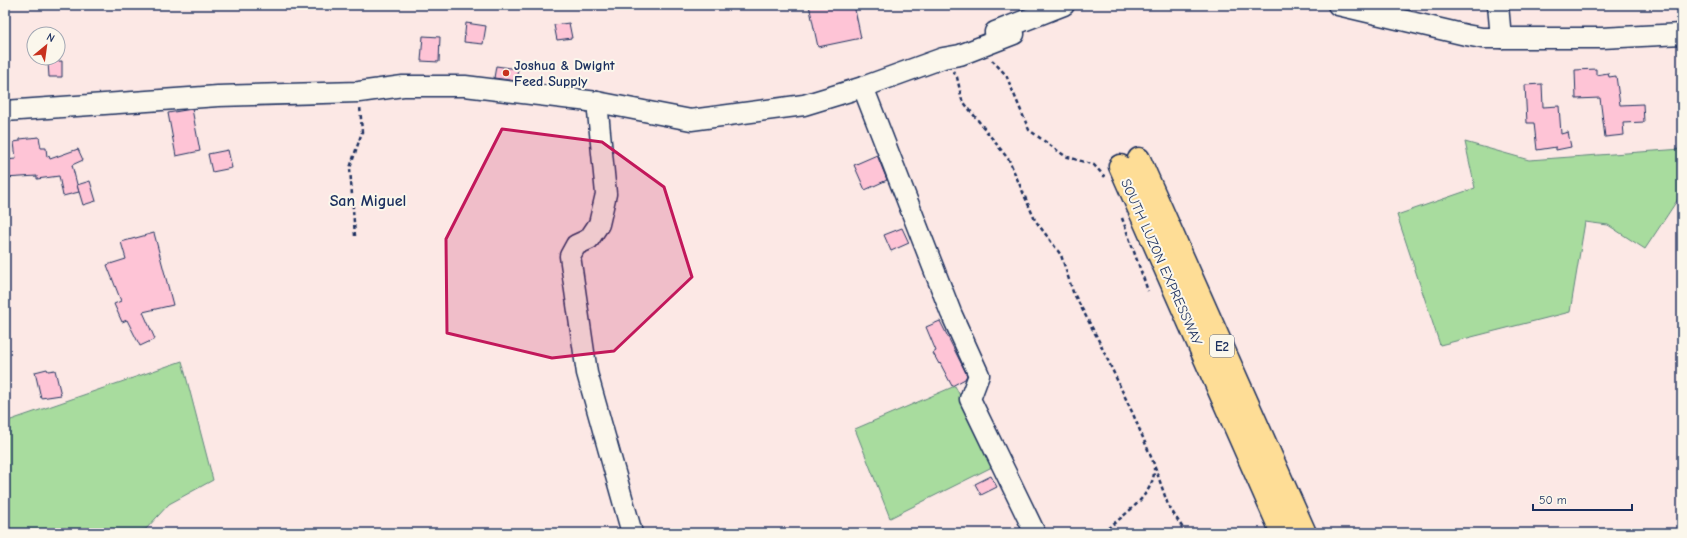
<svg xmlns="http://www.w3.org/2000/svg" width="1687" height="538" viewBox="0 0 1687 538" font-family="'Comic Neue',sans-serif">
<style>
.green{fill:#a8dc9e;stroke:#62867e}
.building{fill:#fec4d6;stroke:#1b2f5e}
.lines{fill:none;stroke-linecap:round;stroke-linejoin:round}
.minor-casing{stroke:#1b2f5e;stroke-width:23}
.highway-casing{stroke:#1b2f5e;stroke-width:25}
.path{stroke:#1b2f5e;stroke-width:2.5;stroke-dasharray:4 3;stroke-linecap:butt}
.minor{stroke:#fbf7ec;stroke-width:20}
.highway{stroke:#fedd96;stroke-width:22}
.marked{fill:#c2185b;fill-opacity:0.2;stroke:#c2185b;stroke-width:3;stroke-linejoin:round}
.poi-dot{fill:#c8321e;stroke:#fbf7ec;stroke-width:1.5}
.labels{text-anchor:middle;stroke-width:4;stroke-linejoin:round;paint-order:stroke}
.shield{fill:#fbf7ec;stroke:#5e6b89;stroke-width:1}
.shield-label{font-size:13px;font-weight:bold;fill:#1b2f5e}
.poi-label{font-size:14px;font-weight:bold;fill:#1b2f5e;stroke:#fbf7ec;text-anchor:start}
.street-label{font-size:14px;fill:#1b2f5e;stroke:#fbf7ec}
.quarter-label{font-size:16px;font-weight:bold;fill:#1b2f5e;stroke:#fbf7ec}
</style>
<rect width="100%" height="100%" fill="#fce8e5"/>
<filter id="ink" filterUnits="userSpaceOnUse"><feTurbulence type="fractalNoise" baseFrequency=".025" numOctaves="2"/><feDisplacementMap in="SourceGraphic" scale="8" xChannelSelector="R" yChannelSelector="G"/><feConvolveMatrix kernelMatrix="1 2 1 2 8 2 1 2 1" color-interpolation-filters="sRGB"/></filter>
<g filter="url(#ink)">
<g class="green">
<path d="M1465,142L1529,160L1682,149V193L1645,249L1608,225L1585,222L1570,312L1440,345L1397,215L1475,188Z"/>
<path d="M182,361L213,480L169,504L146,529L129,533H5V422Z"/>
<path d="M955,386L996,465L890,518L855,429Z"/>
</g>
<g class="building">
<path d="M809,5H854L861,38L818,47Z"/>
<path d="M466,23L486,26L483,44L464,42Z"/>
<path d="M569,23L572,38L557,40L554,25Z"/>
<path d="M423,36L440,37L439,62L421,61Z"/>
<path d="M62,61V77H49L48,62Z"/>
<path d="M496,66L518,69L516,81L494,78Z"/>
<path d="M1596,69V75L1608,73L1609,77L1616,76L1620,105L1643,104L1644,122L1623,123L1624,135L1605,137L1600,98L1576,99L1575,70Z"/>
<path d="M1542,84L1543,107L1559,106L1561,134L1568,132L1571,147L1556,150V147L1537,150L1534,123H1527L1525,85Z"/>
<path d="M192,109L200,151L176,156L168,113Z"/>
<path d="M39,137L41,148H46L47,157L49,156L50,159L78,149L83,160L72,165L79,192L63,196L59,176L37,179V176L5,178V160L16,159L14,142L20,141V139Z"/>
<path d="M228,150L232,168L212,172L208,154Z"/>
<path d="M877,155L887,180L865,190L854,165Z"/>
<path d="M90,181L96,201L83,205L77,185Z"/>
<path d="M902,228L909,243L891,251L884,235Z"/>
<path d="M154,233L173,305L143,312L155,339L140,346L127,320L122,322L114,304L121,301L107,265L126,259L121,242Z"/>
<path d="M940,321L967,375L965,379L952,386L940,363L939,364L933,353L936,351L926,327Z"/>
<path d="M47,369L48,371L55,370L61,395L41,398L35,372Z"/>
<path d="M991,476L997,487L981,495L975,484Z"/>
</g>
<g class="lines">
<g class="minor-casing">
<g id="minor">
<path d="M1338,5L1466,35L1482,38H1601L1682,34"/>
<path d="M1498,5L1501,38"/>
<path d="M995,32L1064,5"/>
<path d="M863,87L951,313L979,375L970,399L1035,533"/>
<path d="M597,102L606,194L599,224L589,239L576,245L570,256L587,373L632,533"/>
<path d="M5,111L218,96L359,92L403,86H465L597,102L691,120L804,105L863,87L943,58L960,55L1014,34"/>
</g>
</g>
<g class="highway-casing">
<g id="highway">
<path d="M1139,159L1305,533"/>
<path d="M1120,166L1282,533"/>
</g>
</g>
<g class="path">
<path d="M992,60L1006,75L1029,130L1065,156L1094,165L1105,177"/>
<path d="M953,71L957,77L962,100L1009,160L1035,220L1061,255L1073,292L1097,337L1133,414L1154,464L1168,505L1186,533"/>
<path d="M1122,218L1148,291"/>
<path d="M355,236L350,168L362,132L360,106"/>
<path d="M1102,533C1121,517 1156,495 1154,468"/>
</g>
<use href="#minor" class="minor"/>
<use href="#highway" class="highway"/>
</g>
</g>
<path class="marked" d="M502,129L602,142L664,187L692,277L614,351L552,358L447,333L446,239Z"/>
<circle class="poi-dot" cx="506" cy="73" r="4"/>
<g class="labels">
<rect class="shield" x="1210" y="335" width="24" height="22" rx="3"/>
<g class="shield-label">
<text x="1222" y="351">E2</text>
</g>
<g class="poi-label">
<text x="514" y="70">Joshua &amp; Dwight<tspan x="514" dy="16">Feed Supply</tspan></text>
</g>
<g class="street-label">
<text transform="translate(1162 262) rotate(66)" y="5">SOUTH LUZON EXPRESSWAY</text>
</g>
<g class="quarter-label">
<text x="368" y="206">San Miguel</text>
</g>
</g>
<rect width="1687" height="538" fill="none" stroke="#fbf7ec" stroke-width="20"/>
<rect x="10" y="10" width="1667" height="518" fill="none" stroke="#1b2f5e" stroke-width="1.5" filter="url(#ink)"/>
<g transform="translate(46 46) rotate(29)"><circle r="19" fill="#fbf7ec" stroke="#a1a7b3"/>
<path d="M0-3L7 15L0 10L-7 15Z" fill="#c8321e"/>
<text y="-6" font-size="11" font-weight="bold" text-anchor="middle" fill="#1b2f5e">N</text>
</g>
<path d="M1533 504v6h99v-6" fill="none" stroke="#1b2f5e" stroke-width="2"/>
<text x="1539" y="504" font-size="12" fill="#1b2f5e" stroke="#fbf7ec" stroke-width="3" paint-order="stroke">50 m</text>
</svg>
